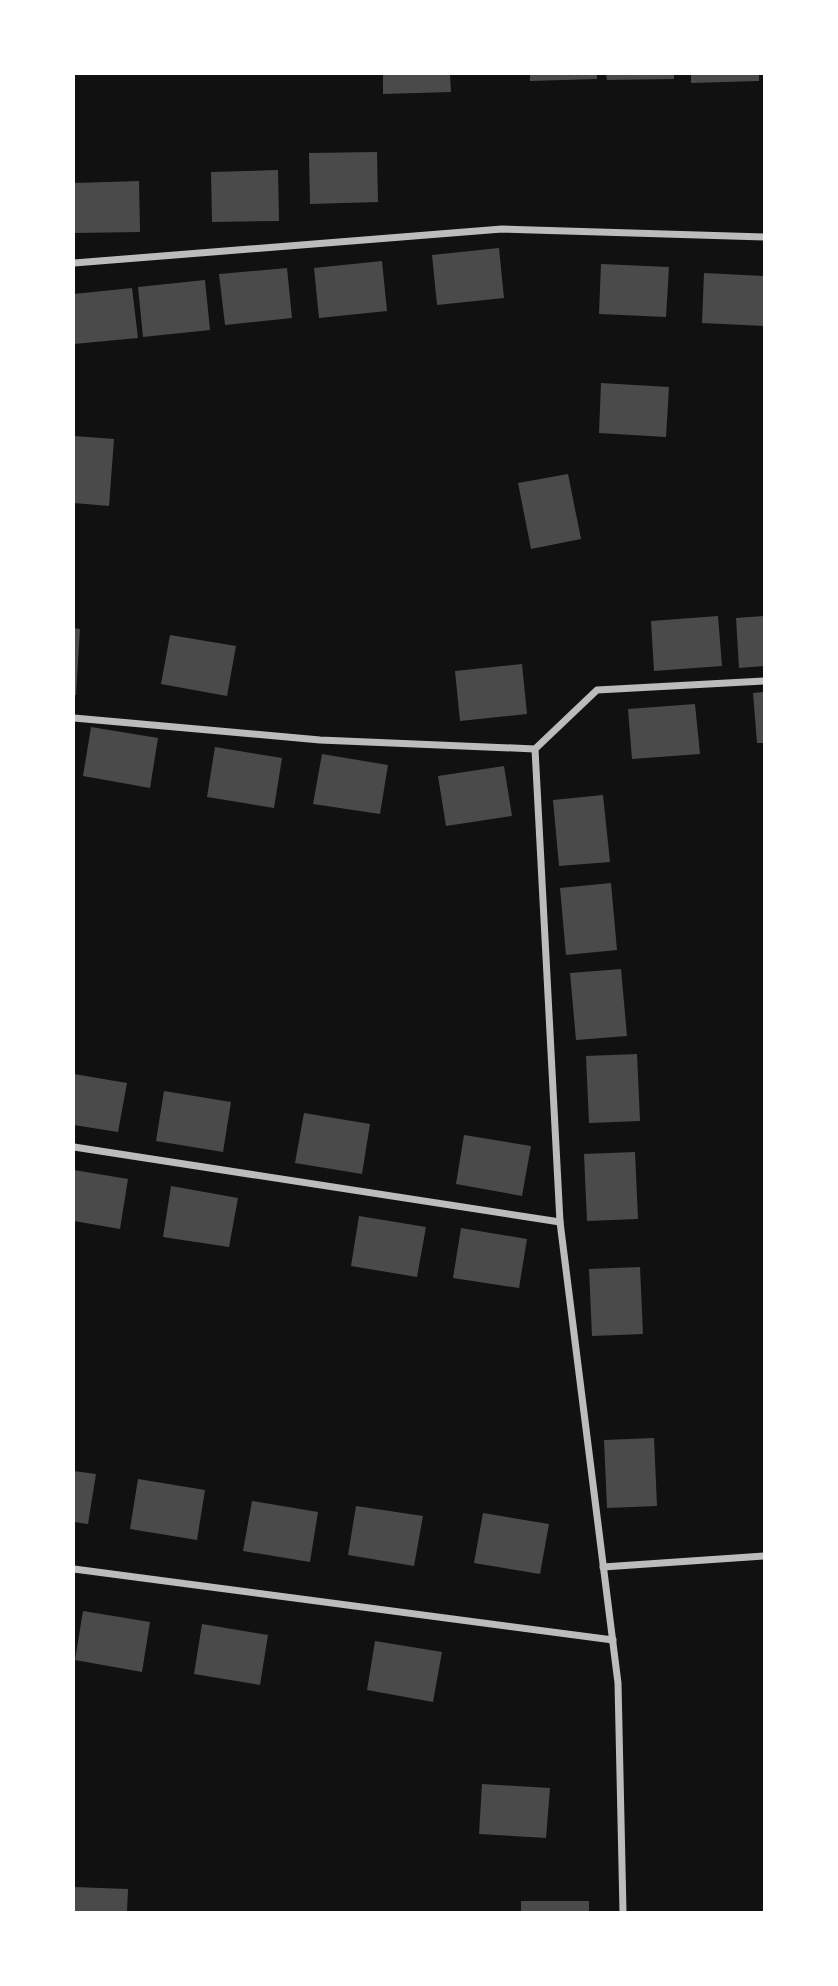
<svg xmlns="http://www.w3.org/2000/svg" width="838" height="1986" viewBox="0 0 838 1986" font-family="'Archivo Narrow',sans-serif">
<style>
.building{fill:#4a4a4a}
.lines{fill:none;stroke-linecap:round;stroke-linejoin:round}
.minor{stroke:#bcbcbc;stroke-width:7}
</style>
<rect width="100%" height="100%" fill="#111"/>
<g class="building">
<path d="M383,74H450L451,92L383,94Z"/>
<path d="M530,74H597V79L530,81Z"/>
<path d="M606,74H674V79L607,80Z"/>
<path d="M691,74H759V81L691,83Z"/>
<path d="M377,152L378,202L310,204L309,153Z"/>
<path d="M278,170L279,221L212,222L211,172Z"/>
<path d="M139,181L140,232L74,233V183Z"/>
<path d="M499,248L504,298L437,305L432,255Z"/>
<path d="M382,261L387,311L319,318L314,268Z"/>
<path d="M601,264L669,267L666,317L599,314Z"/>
<path d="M287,268L292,318L225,325L219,274Z"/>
<path d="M704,273L764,276V326L702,323Z"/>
<path d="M205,280L210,330L143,337L138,287Z"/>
<path d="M132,288L138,338L74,344V294Z"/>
<path d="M601,383L669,387L666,437L599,433Z"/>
<path d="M74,436L114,439L109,506L74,503Z"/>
<path d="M568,474L581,539L531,549L518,483Z"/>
<path d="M718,616L722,666L654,671L651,621Z"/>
<path d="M764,616V666L739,668L736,618Z"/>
<path d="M74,628L80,629L76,695H74Z"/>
<path d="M170,635L236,646L227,696L161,684Z"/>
<path d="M522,664L527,714L460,721L455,671Z"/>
<path d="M764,692V743H757L753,693Z"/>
<path d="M695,704L700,754L632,759L628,709Z"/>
<path d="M91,727L158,738L150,788L83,776Z"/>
<path d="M215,747L282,758L274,808L207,797Z"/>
<path d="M322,754L388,765L380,814L313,804Z"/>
<path d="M504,766L512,816L446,826L438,776Z"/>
<path d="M603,795L610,862L559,866L553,800Z"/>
<path d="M611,883L617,950L566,955L560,888Z"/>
<path d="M621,969L627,1036L576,1040L570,973Z"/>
<path d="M637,1054L640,1121L589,1123L586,1056Z"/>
<path d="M74,1074L127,1083L118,1132L74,1125Z"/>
<path d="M164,1091L231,1102L223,1152L156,1141Z"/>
<path d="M304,1113L370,1124L362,1174L295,1163Z"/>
<path d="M464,1135L531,1146L522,1196L456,1184Z"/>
<path d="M635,1152L638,1219L587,1221L584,1154Z"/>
<path d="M74,1170L128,1179L120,1229L74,1221Z"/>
<path d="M171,1186L238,1198L229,1247L163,1237Z"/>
<path d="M359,1216L426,1227L417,1277L351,1266Z"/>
<path d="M461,1228L527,1239L519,1288L453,1278Z"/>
<path d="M640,1267L643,1334L592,1336L589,1269Z"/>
<path d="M654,1438L657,1506L607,1508L604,1440Z"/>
<path d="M74,1471L96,1474L88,1524L74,1522Z"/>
<path d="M138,1479L205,1490L197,1540L130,1529Z"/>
<path d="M252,1501L318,1512L310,1562L243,1551Z"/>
<path d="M356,1506L423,1516L414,1566L348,1555Z"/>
<path d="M483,1513L549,1524L540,1574L474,1563Z"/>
<path d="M83,1611L150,1622L142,1672L75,1660Z"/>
<path d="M202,1624L268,1635L260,1685L194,1674Z"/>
<path d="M375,1641L442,1652L433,1702L367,1690Z"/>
<path d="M482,1784L550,1788L546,1838L479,1834Z"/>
<path d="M74,1887L128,1889L127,1912H74Z"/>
<rect x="521" y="1901" width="68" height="11"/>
</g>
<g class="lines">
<g class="minor">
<path d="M74,263L502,229L764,237"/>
<path d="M74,718L320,740L535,749L597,690L764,681"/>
<path d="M535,749L560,1222L618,1683L623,1912"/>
<path d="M74,1147L560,1222"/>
<path d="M603,1567L764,1556"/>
<path d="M74,1569L613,1640"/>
</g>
</g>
<rect width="838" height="1986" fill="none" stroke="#ffffff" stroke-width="150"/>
</svg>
